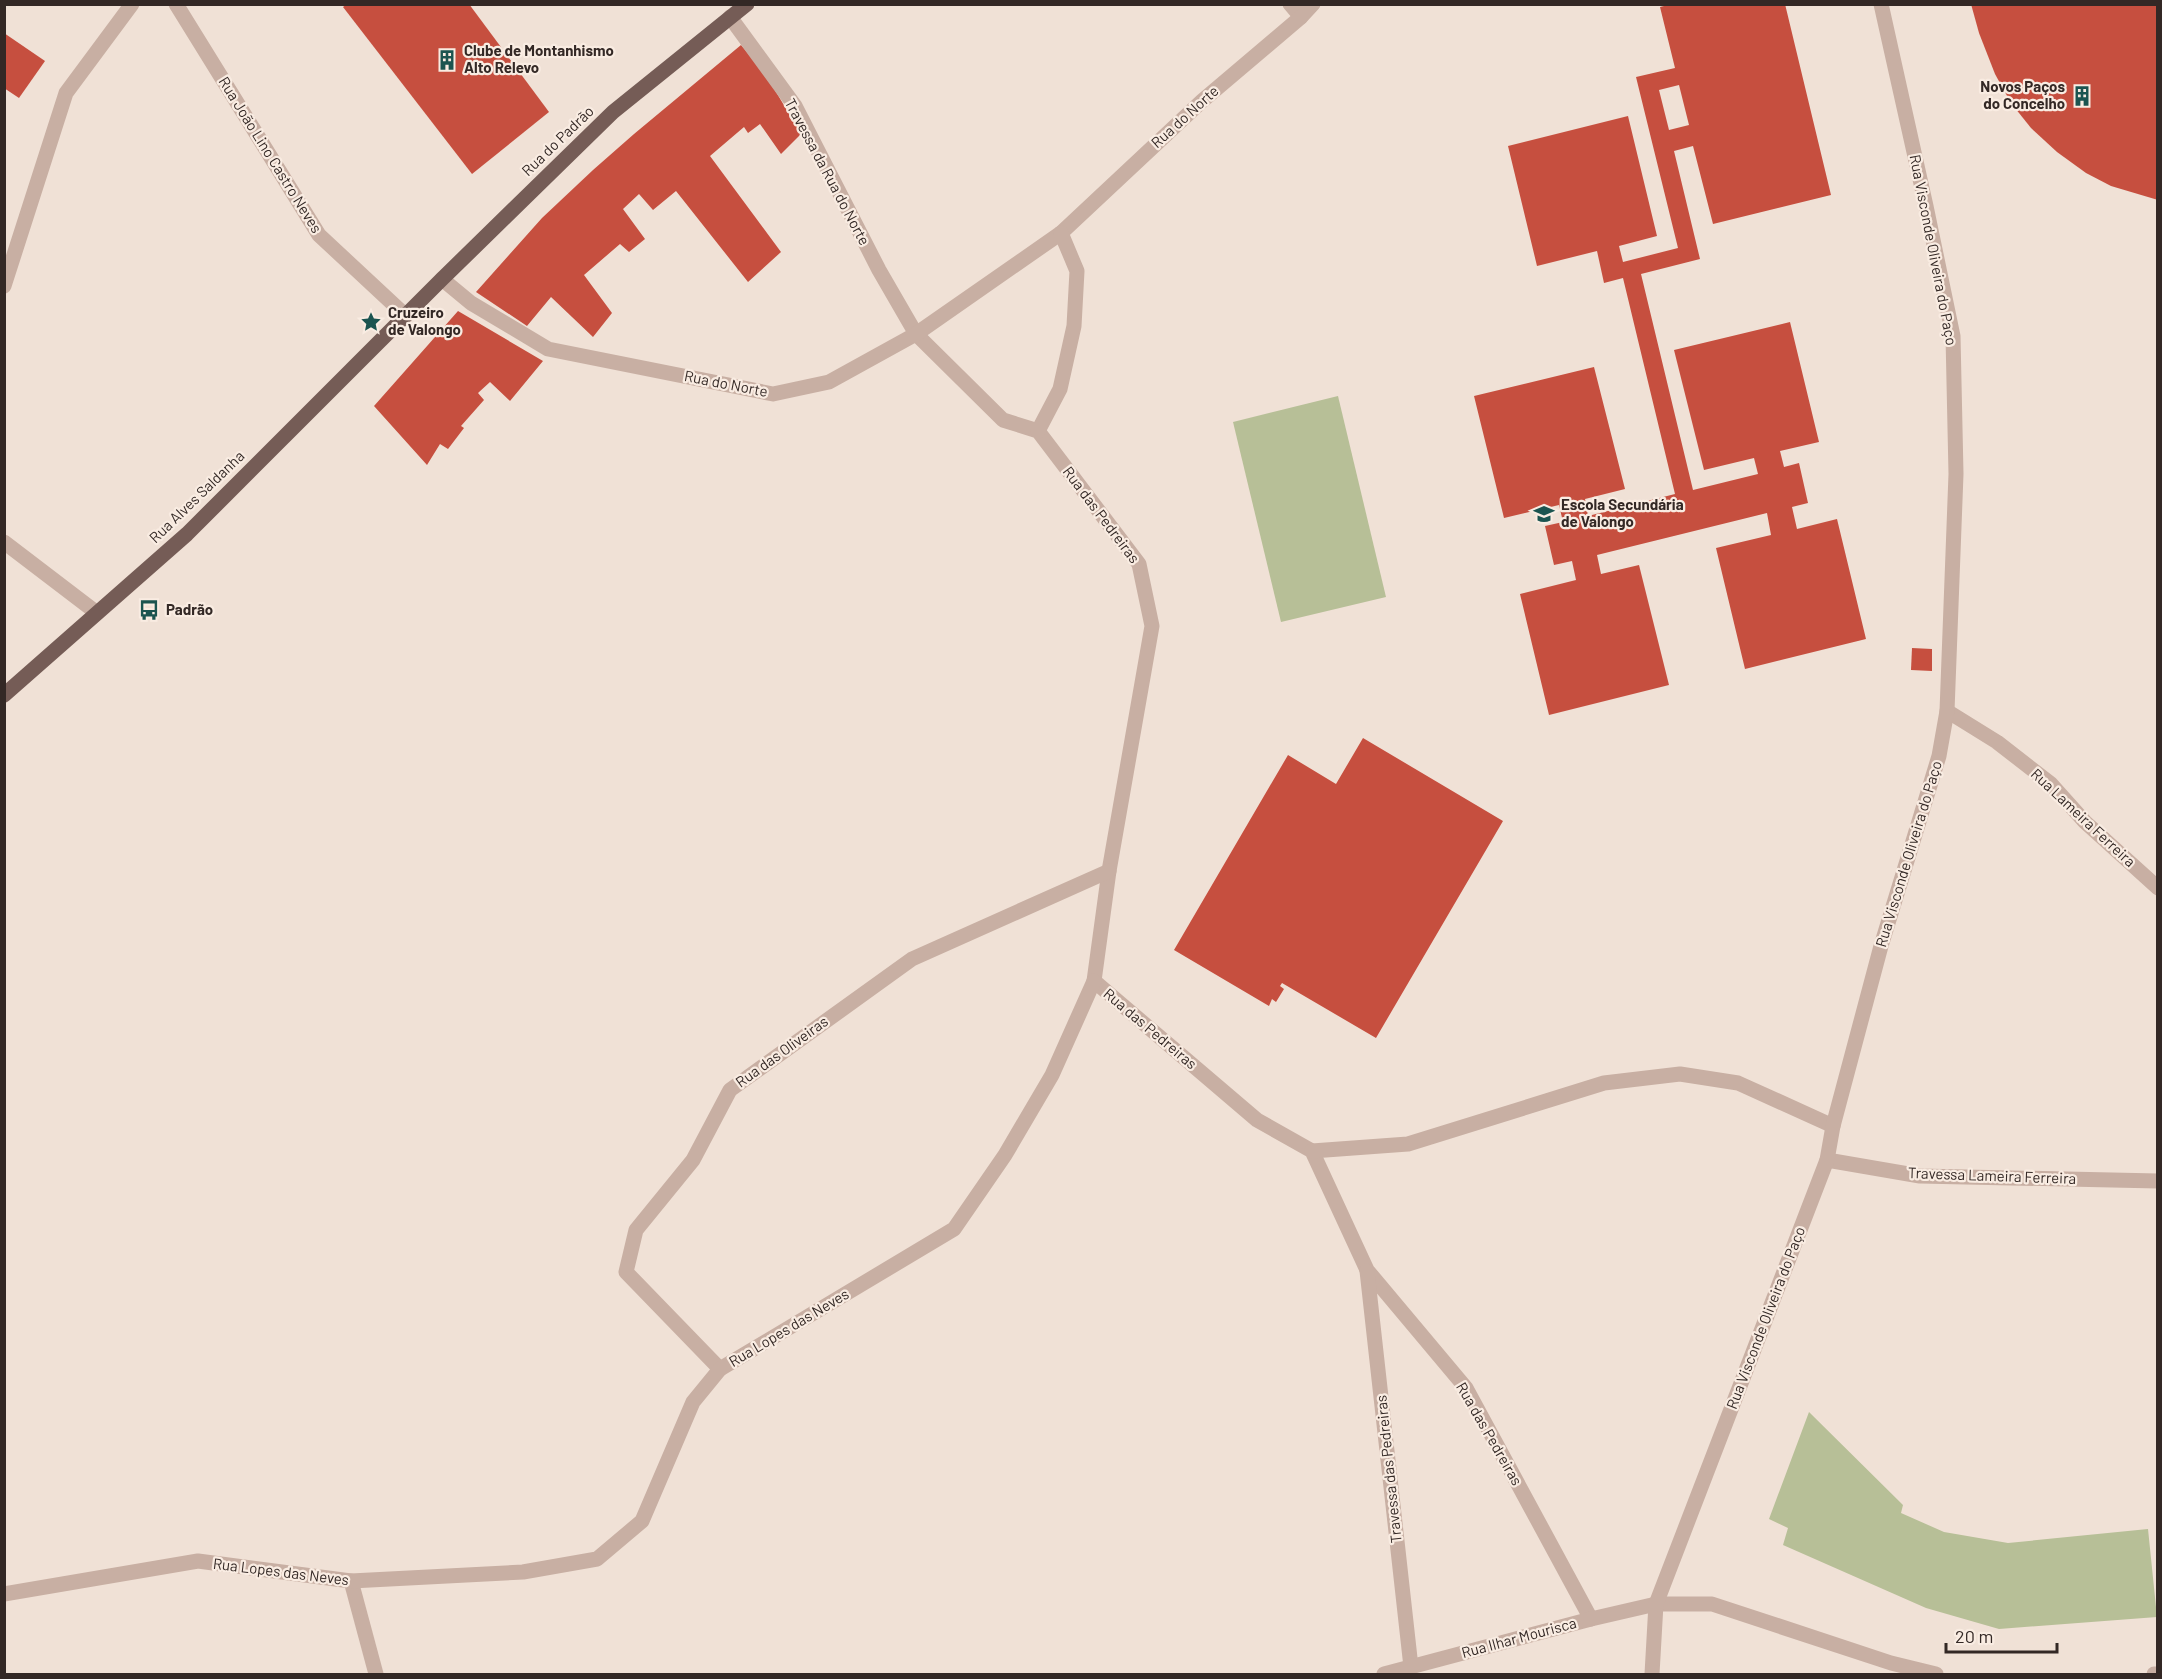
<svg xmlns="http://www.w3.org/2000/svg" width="2162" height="1679" viewBox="0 0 2162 1679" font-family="Barlow,sans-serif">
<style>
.green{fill:#b7bf97}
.building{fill:#c64f3f;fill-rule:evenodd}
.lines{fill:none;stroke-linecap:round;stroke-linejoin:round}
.lane{stroke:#c8afa3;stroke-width:15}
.street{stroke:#c8afa3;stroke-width:15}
.primary{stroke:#755c56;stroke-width:15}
.labels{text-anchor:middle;stroke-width:4.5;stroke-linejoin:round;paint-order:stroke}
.poi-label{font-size:15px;font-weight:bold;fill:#332825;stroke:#f9ece2;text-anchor:start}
.street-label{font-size:15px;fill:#332825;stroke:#f9ece2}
</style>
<rect width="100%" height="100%" fill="#f0e1d6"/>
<g class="green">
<path d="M1338,396L1386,597L1281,622L1233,422Z"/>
<path d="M1809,1412L1903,1505L1901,1513L1944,1532L2008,1543L2148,1529L2157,1617L1999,1629L1926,1608L1783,1545L1788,1528L1769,1519Z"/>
</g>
<g class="building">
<path d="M347,4H469L549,112L472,174L343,7Z"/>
<path d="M1672,4H1746V6L1754,4H1785L1831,195L1713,224L1693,146L1674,151L1700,259L1641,274L1693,490L1758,474L1754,458L1704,470L1674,350L1790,322L1819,442L1780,451L1784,467L1799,463L1808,503L1792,507L1797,529L1837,519L1866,639L1745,669L1716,548L1771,535L1767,513L1597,555L1601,574L1639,565L1669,685L1549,715L1520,594L1576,580L1572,561L1554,565L1545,526L1563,522L1559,505L1504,518L1474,396L1594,367L1625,489L1585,499L1588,516L1675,494L1623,278L1604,283L1597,251L1537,266L1508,146L1628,116L1657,236L1619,246L1623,262L1678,248L1636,77L1675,68L1660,7ZM1679,85L1689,125L1669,130L1659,90Z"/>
<path d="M1971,4H2158V200L2111,186L2086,173L2057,152L2031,128L2011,103L1995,74L1979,33Z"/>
<path d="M4,33L45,61L19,98L4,88Z"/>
<path d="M741,45L766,75L801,134L781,154L760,124L748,133L744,127L710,156L781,252L748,282L676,191L653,210L639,194L623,209L645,239L629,252L620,244L584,275L612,313L593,337L551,297L527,326L476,292L542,218L593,170L634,134Z"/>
<path d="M458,311L543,361L510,401L490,382L478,393L484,400L461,426L464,428L448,449L440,444L427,465L374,406Z"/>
<path d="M1912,648L1932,649V671L1911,670Z"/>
<path d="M1363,738L1503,821L1376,1038L1282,983L1280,986L1284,989L1276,1002L1272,999L1269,1006L1174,950L1288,755L1336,784Z"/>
</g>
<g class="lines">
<g class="lane">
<path d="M1290,4L1301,17"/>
<path d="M4,542L97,613"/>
</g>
<g class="street">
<path d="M176,4L319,235L406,316"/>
<path d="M730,17L795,106L879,270L916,334L1003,420L1038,431L1139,564L1152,626L1109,871L1094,981L1257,1120L1312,1151L1367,1270L1466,1388L1591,1619"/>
<path d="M442,279L471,303L548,349L773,394L829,382L916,334L1061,233L1202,101L1301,17L1313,4"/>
<path d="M4,286L66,93L132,4"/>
<path d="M1038,431L1060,389L1074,326L1077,271L1061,233"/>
<path d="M1947,711L1997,742L2051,784L2085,822L2158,888"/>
<path d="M1312,1151L1408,1144L1604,1083L1680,1074L1738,1083L1833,1126"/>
<path d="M1827,1160L1920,1176L2158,1181"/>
<path d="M1367,1271L1411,1667"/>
<path d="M720,1369L626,1272L636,1230L693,1160L730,1090L912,959L1109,871"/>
<path d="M351,1581L376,1674"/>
<path d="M4,1594L198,1561L351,1581L523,1572L597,1559L642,1521L693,1402L720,1369L954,1229L1005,1155L1052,1075L1094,981"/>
<path d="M1384,1674L1591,1619L1656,1604H1712L1891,1663L1936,1674"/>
<path d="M1652,1674L1656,1604L1827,1160L1833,1126L1881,946L1939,756L1947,711L1956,474L1953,336L1926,206L1881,4"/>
<path d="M2154,1674H2158"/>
</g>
<path class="primary" d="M4,695L187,534L442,279L613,112L747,4"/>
</g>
<defs>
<g id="building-bare" transform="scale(1.62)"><path d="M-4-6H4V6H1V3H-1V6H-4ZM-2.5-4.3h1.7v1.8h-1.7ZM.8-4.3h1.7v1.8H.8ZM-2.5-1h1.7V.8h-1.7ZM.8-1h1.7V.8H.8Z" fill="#1b5450" stroke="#f9ece2" stroke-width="2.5" paint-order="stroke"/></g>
<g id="sight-bare" transform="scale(1.62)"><path d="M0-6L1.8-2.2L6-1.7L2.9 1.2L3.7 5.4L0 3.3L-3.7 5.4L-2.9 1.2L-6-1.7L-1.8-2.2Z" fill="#1b5450" stroke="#f9ece2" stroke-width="2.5" paint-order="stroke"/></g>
<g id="school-bare" transform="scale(1.62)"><path d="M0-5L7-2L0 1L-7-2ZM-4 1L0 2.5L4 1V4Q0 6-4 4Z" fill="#1b5450" stroke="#f9ece2" stroke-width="2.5" paint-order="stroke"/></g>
<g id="bus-bare" transform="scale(1.62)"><path d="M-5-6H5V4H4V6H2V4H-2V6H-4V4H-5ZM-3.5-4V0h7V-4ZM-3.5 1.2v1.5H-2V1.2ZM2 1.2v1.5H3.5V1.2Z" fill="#1b5450" stroke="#f9ece2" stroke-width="2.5" paint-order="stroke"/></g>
</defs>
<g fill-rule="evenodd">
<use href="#building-bare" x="447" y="60"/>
<use href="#building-bare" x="2082" y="96"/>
<use href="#sight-bare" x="371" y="322"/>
<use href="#school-bare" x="1544" y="514"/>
<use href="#bus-bare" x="149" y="610"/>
</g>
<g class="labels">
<g class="poi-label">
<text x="464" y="56">Clube de Montanhismo<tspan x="464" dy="17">Alto Relevo</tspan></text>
<text x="2065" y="92" text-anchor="end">Novos Paços<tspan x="2065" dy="17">do Concelho</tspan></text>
<text x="388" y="318">Cruzeiro<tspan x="388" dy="17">de Valongo</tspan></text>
<text x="1561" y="510">Escola Secundária<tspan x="1561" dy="17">de Valongo</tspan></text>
<text x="166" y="615">Padrão</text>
</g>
<g class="street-label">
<text transform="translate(1185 117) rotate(-42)" y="5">Rua do Norte</text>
<text transform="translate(558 141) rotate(-44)" y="5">Rua do Padrão</text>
<text transform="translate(270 155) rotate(58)" y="5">Rua João Lino Castro Neves</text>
<text transform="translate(827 172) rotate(62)" y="5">Travessa da Rua do Norte</text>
<text transform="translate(1933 250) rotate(79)" y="5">Rua Visconde Oliveira do Paço</text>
<text transform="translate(726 384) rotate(11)" y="5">Rua do Norte</text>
<text transform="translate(197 497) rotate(-44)" y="5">Rua Alves Saldanha</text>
<text transform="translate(1101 515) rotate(53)" y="5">Rua das Pedreiras</text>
<text transform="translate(2083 818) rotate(43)" y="5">Rua Lameira Ferreira</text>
<text transform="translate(1909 854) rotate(-73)" y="5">Rua Visconde Oliveira do Paço</text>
<text transform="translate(1150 1029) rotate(40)" y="5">Rua das Pedreiras</text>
<text transform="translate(782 1052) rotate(-36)" y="5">Rua das Oliveiras</text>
<text transform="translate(1992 1176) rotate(2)" y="5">Travessa Lameira Ferreira</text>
<text transform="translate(1766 1318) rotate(-69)" y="5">Rua Visconde Oliveira do Paço</text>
<text transform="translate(789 1328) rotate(-31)" y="5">Rua Lopes das Neves</text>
<text transform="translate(1489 1434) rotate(60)" y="5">Rua das Pedreiras</text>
<text transform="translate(1389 1469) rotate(-96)" y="5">Travessa das Pedreiras</text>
<text transform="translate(281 1572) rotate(7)" y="5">Rua Lopes das Neves</text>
<text transform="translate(1519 1638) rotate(-15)" y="5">Rua Ilhar Mourisca</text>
</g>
</g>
<rect width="2162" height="1679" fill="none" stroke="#332825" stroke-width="12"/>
<path d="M1946 1643v9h111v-9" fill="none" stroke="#332825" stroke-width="3"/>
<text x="1955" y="1643" font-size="18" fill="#332825" stroke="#f9ece2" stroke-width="4.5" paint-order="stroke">20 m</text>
</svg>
